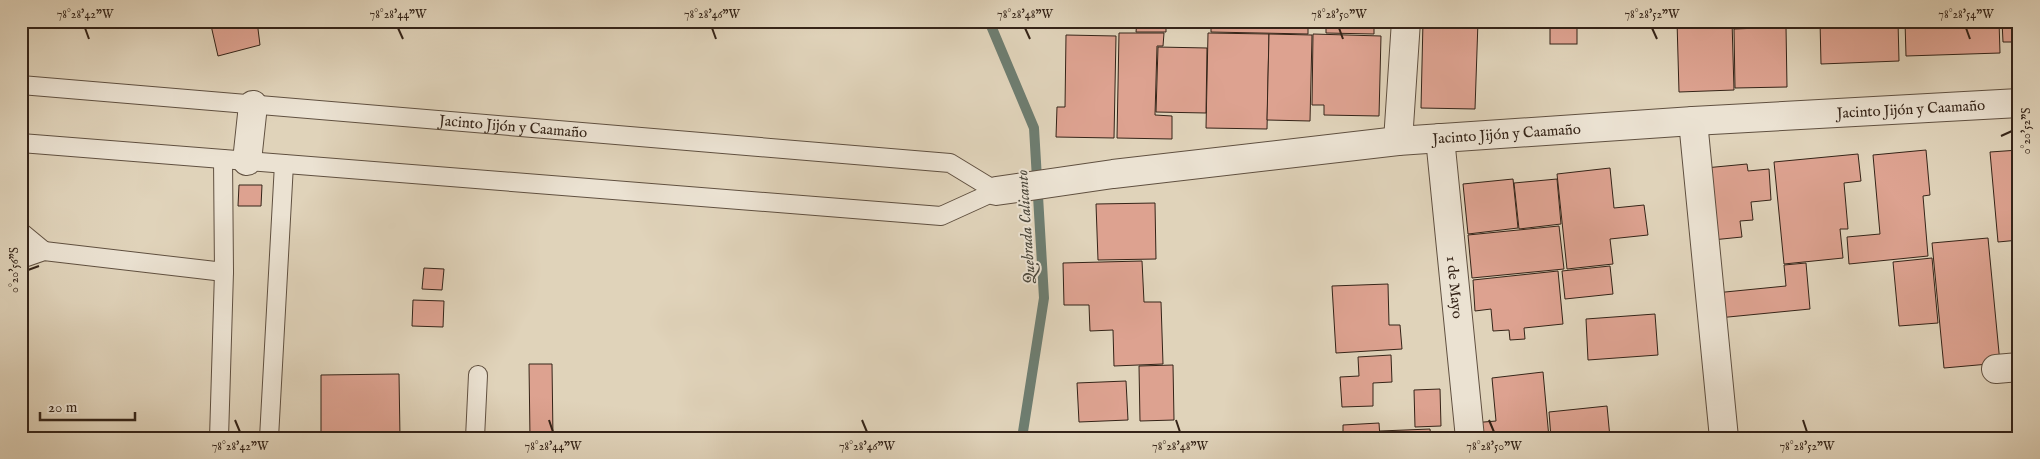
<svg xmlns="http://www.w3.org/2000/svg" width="2040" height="459" viewBox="0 0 2040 459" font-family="'IM FELL English',serif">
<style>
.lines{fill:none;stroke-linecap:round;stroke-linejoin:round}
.stream{stroke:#6e7d70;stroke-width:10}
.building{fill:#dda290;stroke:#352418}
.service-casing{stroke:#605040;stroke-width:20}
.minor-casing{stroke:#605040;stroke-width:30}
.service{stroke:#ebe2d2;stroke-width:18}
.minor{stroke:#ebe2d2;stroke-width:28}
.ticks{fill:none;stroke:#352418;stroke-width:2}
.labels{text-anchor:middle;stroke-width:4;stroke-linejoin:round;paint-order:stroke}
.street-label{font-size:15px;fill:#352418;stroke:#ebe2d2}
.water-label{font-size:16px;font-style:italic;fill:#4d493d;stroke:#ebe2d2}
.neatline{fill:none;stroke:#352418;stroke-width:2}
.ticks-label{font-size:12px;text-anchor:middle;fill:#352418}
</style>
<rect width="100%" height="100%" fill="#e0d3ba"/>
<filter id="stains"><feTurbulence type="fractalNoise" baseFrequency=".004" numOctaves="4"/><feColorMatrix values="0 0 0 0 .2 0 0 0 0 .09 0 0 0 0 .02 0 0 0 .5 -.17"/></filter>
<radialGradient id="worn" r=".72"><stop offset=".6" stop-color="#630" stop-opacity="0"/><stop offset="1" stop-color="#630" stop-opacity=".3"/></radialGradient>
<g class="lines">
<path class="stream" d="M989,21L1034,128L1044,298L1022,438"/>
</g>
<g class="building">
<path d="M210,21H257L260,45L218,56Z"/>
<path d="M1137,21H1166V32H1136Z"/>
<path d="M1211,21H1308V34L1211,32Z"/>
<path d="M1326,21H1374V34L1326,33Z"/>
<path d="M1423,21H1478L1475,109L1421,108Z"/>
<rect x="1550" y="21" width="27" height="23"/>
<path d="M1677,21H1732L1734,90L1679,92Z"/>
<path d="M1741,21H1766V25L1741,26Z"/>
<path d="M1820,21H1898L1899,61L1821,64Z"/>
<path d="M1905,21H1999L2000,53L1906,56Z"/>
<path d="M2002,21H2019V42H2003Z"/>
<path d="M1786,27L1787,87L1735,88L1734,29Z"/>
<path d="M1119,33H1164L1163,46H1157L1155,115L1172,116V139L1117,138Z"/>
<path d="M1208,33L1269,34L1267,129L1206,128Z"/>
<path d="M1269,34L1312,35L1310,121L1267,120Z"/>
<path d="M1313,34L1381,36L1379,116L1324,115V105H1312Z"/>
<path d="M1066,35L1116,36L1114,138L1056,137L1057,107H1065Z"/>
<path d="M1158,47L1207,48L1206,113L1156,112Z"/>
<path d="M1926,150L1930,195L1923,196L1928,256L1849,264L1847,237L1880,234L1873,155Z"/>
<path d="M2019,150V240L1998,242L1990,152Z"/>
<path d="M1858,154L1861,181L1844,183L1848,229H1840L1843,258L1784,264L1774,162Z"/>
<path d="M1747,164L1748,171L1769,169L1771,200L1751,202L1753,220L1740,221L1742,237L1712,240L1705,168Z"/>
<path d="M1610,168L1614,208L1644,205L1648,235L1610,239L1613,264L1567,269L1557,174Z"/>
<path d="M1513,179L1518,228L1468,234L1463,184Z"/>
<path d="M1557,179L1561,224L1519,229L1514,183Z"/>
<path d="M239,185H262L261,206H238Z"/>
<path d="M1155,203L1156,259L1098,260L1096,204Z"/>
<path d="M1559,226L1564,269L1472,278L1468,235Z"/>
<path d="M1988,238L2000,363L1944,368L1932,243Z"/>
<path d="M1932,258L1938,323L1899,326L1893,262Z"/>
<path d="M1142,261L1144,302H1161L1163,364L1114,366L1113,330L1090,331L1089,305H1064L1063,263Z"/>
<path d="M1806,263L1810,309L1718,318L1715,293L1786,286L1784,265Z"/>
<path d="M1610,266L1613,294L1565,299L1562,271Z"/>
<path d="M424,268L444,269L442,290L422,289Z"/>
<path d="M1558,271L1563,324L1524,328L1525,339L1510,340L1509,330L1493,331L1491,309L1475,311L1473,280Z"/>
<path d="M1388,284L1389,325H1400L1402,349L1336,353L1332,286Z"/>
<path d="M413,300L444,301L443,327L412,326Z"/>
<path d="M1655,314L1658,355L1588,360L1586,319Z"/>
<path d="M1391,355L1392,382L1373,383V406L1342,407L1340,377L1359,376L1358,357Z"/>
<path d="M529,364H552L553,438H530Z"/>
<path d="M1173,365L1174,420L1140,421L1139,366Z"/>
<path d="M1543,372L1549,438H1473L1472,423L1496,421L1492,378Z"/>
<path d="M399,374L400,438H321V375Z"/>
<path d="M1126,381L1128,420L1079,422L1077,383Z"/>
<path d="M1440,389L1441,426L1415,427L1414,390Z"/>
<path d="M1607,406L1610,438H1551L1549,412Z"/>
<path d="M1379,423L1380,438H1343V425Z"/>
<path d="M1430,429L1431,438H1380V431Z"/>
</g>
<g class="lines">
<g class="service-casing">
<g id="service">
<path id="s1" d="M21,85L950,163L996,191"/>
<path d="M21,143L941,216L996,191"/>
<path d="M21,232L44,251"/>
<path d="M21,259L44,251L224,272"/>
<path d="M219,438L224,272L223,159"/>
<path d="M269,438L284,164"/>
<path d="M475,438L478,375"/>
</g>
</g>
<g class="minor-casing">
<g id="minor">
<path d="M1693,121L1724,438"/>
<path id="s2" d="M1440,138L1470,438"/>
<path d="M1398,141L1406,21"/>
<path d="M247,161L253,105"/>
<path id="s3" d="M996,191L1113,174L1398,141L1693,121L2019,103"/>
<path d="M1996,369L2019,367"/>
</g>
</g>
<use href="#service" class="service"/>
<use href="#minor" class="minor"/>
</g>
<path class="ticks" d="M85,28L89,39M398,28L403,39M712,28L716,39M1025,28L1030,39M1339,28L1343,39M1652,28L1657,39M1966,28L1970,39M2001,136L2012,131M28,270L39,266M235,420L240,432M549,420L553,432M862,420L867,432M1176,420L1180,432M1489,420L1494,432M1803,420L1807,432"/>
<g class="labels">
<g class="street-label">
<text dy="5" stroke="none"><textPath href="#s3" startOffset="919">Jacinto Jijón y Caamaño</textPath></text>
<text dy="5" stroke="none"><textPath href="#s1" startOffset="494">Jacinto Jijón y Caamaño</textPath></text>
<text dy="5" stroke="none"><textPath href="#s3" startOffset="514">Jacinto Jijón y Caamaño</textPath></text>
<text dy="5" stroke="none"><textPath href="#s2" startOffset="150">1 de Mayo</textPath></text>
</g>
<g class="water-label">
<text transform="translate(1025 227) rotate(-94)" y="6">Quebrada Calicanto</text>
</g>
</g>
<rect width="2040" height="459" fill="none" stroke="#e0d3ba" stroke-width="55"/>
<path d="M40 412v8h95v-8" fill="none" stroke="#352418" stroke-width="2.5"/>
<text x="48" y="412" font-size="15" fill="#352418" stroke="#ebe2d2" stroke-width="4" paint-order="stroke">20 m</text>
<rect x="28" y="28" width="1984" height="404" class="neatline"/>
<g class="ticks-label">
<text x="85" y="18">78°28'42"W</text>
<text x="398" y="18">78°28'44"W</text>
<text x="712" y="18">78°28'46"W</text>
<text x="1025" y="18">78°28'48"W</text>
<text x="1339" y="18">78°28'50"W</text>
<text x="1652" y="18">78°28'52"W</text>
<text x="1966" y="18">78°28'54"W</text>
<text transform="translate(2026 131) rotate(-90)" y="4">0°20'52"S</text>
<text transform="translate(14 270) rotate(-90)" y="4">0°20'56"S</text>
<text x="240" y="450">78°28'42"W</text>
<text x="553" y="450">78°28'44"W</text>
<text x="867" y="450">78°28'46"W</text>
<text x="1180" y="450">78°28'48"W</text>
<text x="1494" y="450">78°28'50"W</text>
<text x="1807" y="450">78°28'52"W</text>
</g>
<rect width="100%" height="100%" filter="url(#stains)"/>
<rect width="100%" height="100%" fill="url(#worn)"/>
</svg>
